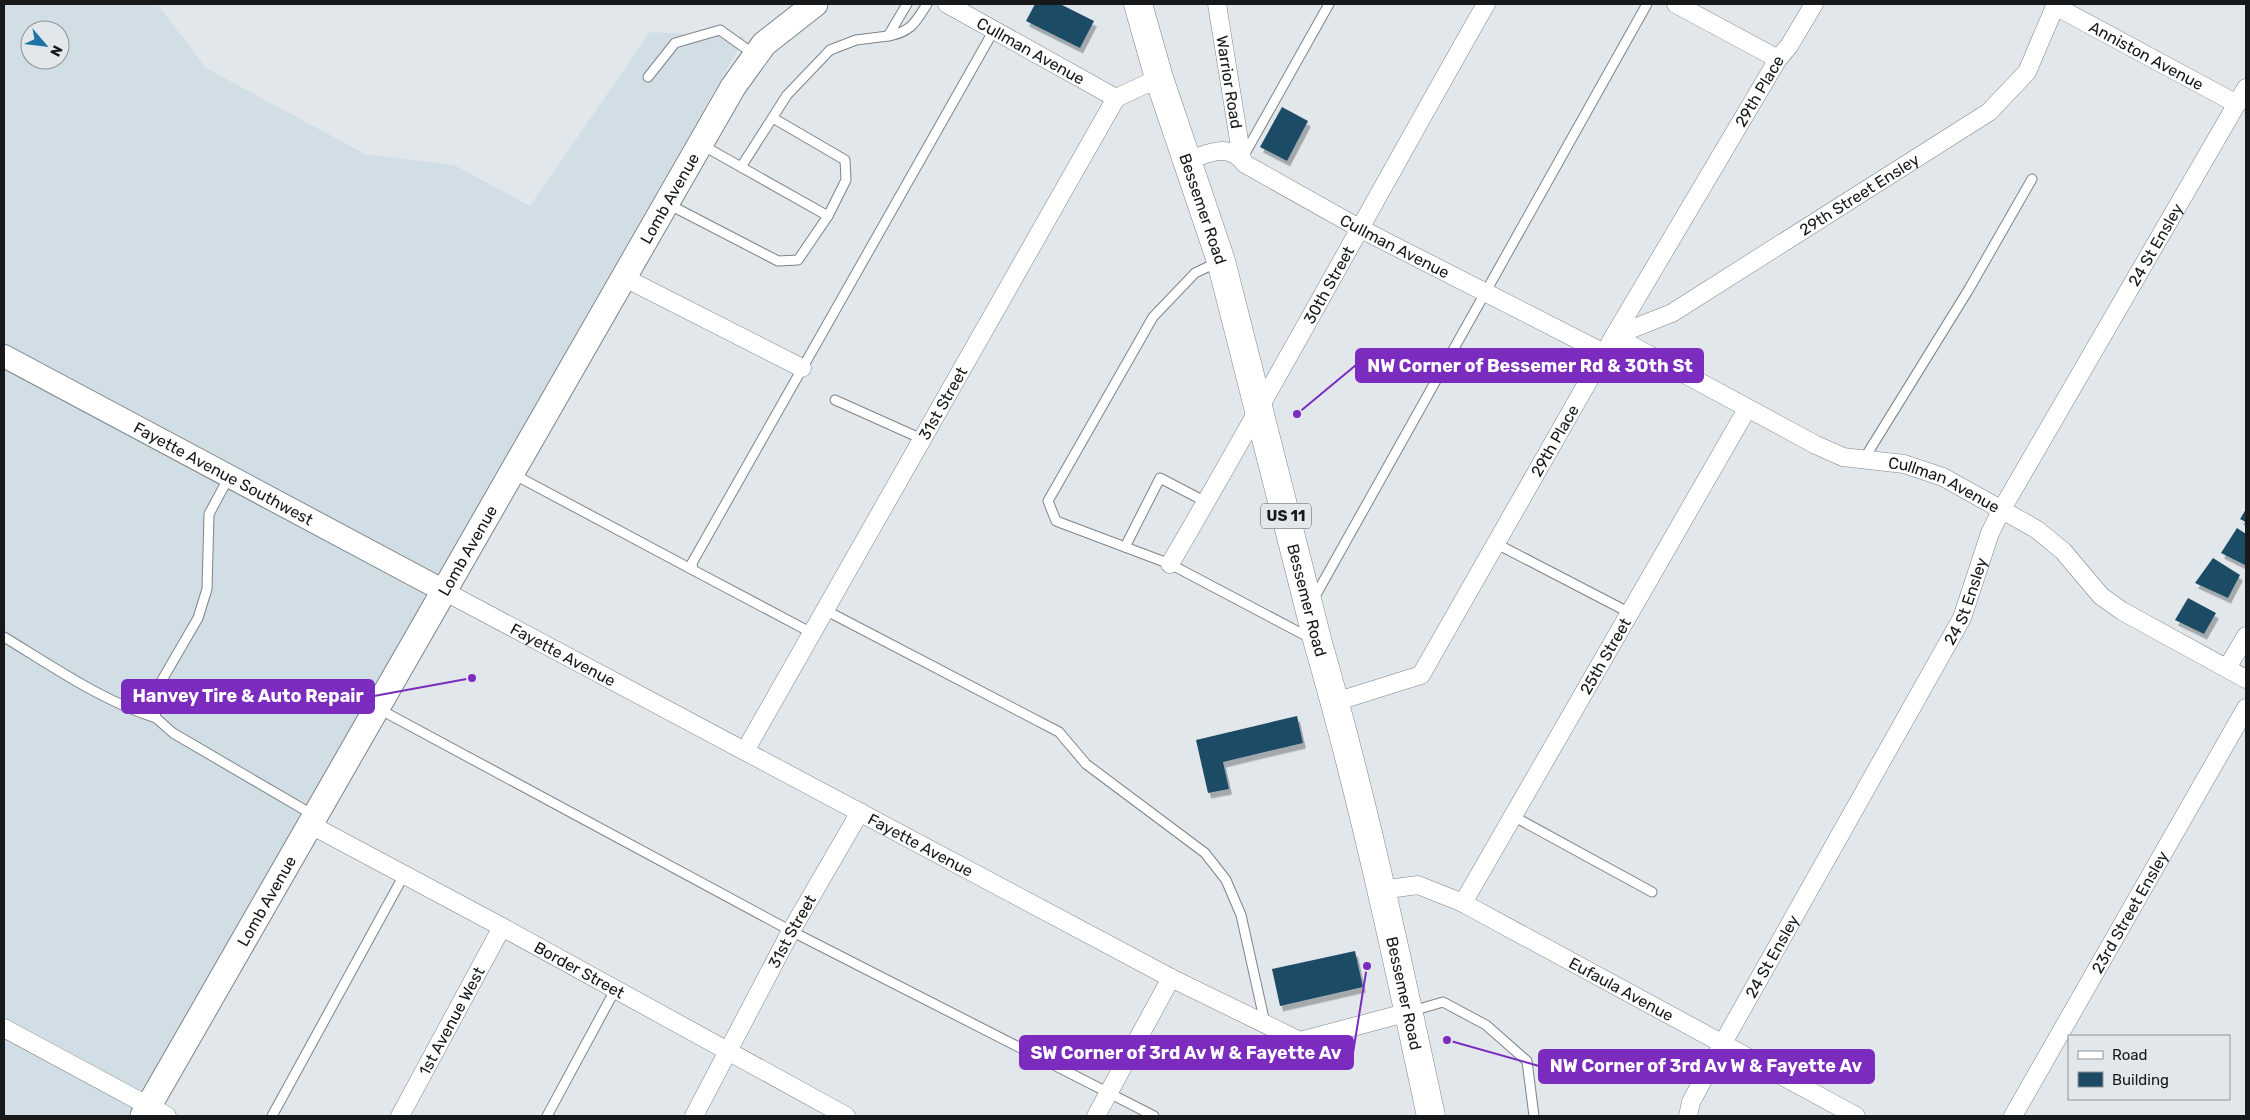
<svg xmlns="http://www.w3.org/2000/svg" width="2250" height="1120" viewBox="0 0 2250 1120" font-family="Rubik,sans-serif">
<style>
.built{fill:#d1dee6;fill-rule:evenodd}
.building{fill:#1d4b66;filter:url(#shadow)}
.lines{fill:none;stroke-linecap:round;stroke-linejoin:round}
.service-casing{stroke:#7f8488;stroke-width:11}
.minor-casing{stroke:#7f8488;stroke-width:19}
.tertiary-casing{stroke:#7f8488;stroke-width:24}
.secondary-casing{stroke:#7f8488;stroke-width:27}
.primary-casing{stroke:#7f8488;stroke-width:29}
.service{stroke:#fff;stroke-width:9}
.minor{stroke:#fff;stroke-width:18}
.tertiary{stroke:#fff;stroke-width:22}
.secondary{stroke:#fff;stroke-width:25}
.primary{stroke:#fff;stroke-width:28}
.labels{text-anchor:middle;stroke-width:5;stroke-linejoin:round;paint-order:stroke}
.shield{fill:#e2e7eb;stroke:#535658;stroke-width:1}
.shield-label{font-size:15px;font-weight:bold;fill:#161819}
.street-label{font-size:16px;fill:#161819;stroke:#e2e7eb}
.leader{fill:none;stroke:#7b2cbf;stroke-width:2}
.callout-dot{fill:#7b2cbf;stroke:#e2e7eb;stroke-width:2}
.callout{fill:#7b2cbf;stroke:#7b2cbf;stroke-width:2}
.callout-label{font-size:18px;text-anchor:middle;font-weight:bold;fill:#fff}
</style>
<defs>
<filter id="shadow"><feDropShadow dx="3" dy="5.5" stdDeviation="0" flood-color="#0004"/></filter>
</defs>
<rect width="100%" height="100%" fill="#e2e7eb"/>
<path class="built" d="M4,4H157L206,68L365,154L454,165L530,206L650,32L745,37L129,1116H4ZM30,30H60V60H30Z"/>
<g class="building">
<path d="M1035,4H1060L1094,21L1080,48L1026,21Z"/>
<path d="M1282,107L1308,121L1287,161L1260,147Z"/>
<path d="M2246,509V522L2240,519Z"/>
<path d="M2237,528L2246,534L2245,565L2221,553Z"/>
<path d="M2213,558L2240,575L2228,598L2195,583Z"/>
<path d="M2188,598L2216,613L2204,634L2175,620Z"/>
<path d="M1297,716L1303,743L1223,762L1229,789L1208,793L1196,740Z"/>
<path d="M1355,951L1363,987L1280,1006L1272,969Z"/>
</g>
<g class="lines">
<g class="service-casing">
<g id="service">
<path d="M907,4L888,36C911,32 915,23 927,4"/>
<path d="M648,77L675,43L720,30L755,55"/>
<path d="M773,118L845,160L846,180L828,216L741,167L787,95L830,50L856,40L888,36"/>
<path d="M702,145L741,167"/>
<path d="M1243,157L1329,4"/>
<path d="M668,204L778,261L798,260L828,216"/>
<path d="M1218,262L1195,273L1153,317L1048,501L1056,521L1170,564L1312,639"/>
<path d="M835,400L922,439"/>
<path d="M1864,459L1969,289L2032,179"/>
<path d="M513,474L693,570"/>
<path d="M229,477L209,514L207,589L198,618L158,687L153,700L156,718L173,733L315,816"/>
<path d="M1495,543L1630,613"/>
<path d="M1125,547L1160,478L1206,502"/>
<path d="M1313,600L1647,4"/>
<path d="M825,610L1059,732L1086,764L1205,853L1226,880L1241,915L1265,1023"/>
<path d="M812,633L693,570L692,563L994,30"/>
<path d="M4,637C52,666 102,701 156,718"/>
<path d="M379,709L791,931L1154,1116"/>
<path d="M1513,816L1652,892"/>
<path d="M1412,1011L1443,1002L1486,1025L1527,1061L1534,1116"/>
<path d="M272,1116L404,875"/>
<path d="M547,1116L615,990"/>
</g>
</g>
<g class="minor-casing">
<g id="minor">
<path id="s1" d="M947,4L1116,98"/>
<path id="s2" d="M1217,4L1242,159"/>
<path d="M1676,4L1778,59"/>
<path id="s3" d="M2055,6L2237,104"/>
<path id="s4" d="M1188,161C1207,153 1230,142 1245,164L1359,228L1604,353"/>
<path d="M623,277L802,368"/>
<path id="s5" d="M1614,336L1816,445L1843,457L1904,464L1943,477L2036,529L2063,551L2101,596L2122,611L2246,679"/>
<path id="s6" d="M1614,336L1672,313L1989,112L2027,72L2056,4"/>
<path id="s7" d="M1170,564C1278,379 1380,190 1486,4"/>
<path id="s8" d="M444,591L1171,978L1300,1041L1409,1012"/>
<path d="M2227,668L2246,636"/>
<path id="s9" d="M1335,702L1421,675L1614,336L1778,59L1789,46L1814,4"/>
<path id="s10" d="M745,751L1116,98L1159,78"/>
<path id="s11" d="M311,825L502,927L846,1116"/>
<path id="s12" d="M1381,890L1418,885L1463,903L1856,1116"/>
<path id="s13" d="M1463,903L1747,409"/>
<path d="M4,1028L167,1116"/>
<path id="s14" d="M400,1116L502,927"/>
<path id="s15" d="M694,1116L791,931L860,812"/>
<path d="M1096,1116L1171,978"/>
<path id="s16" d="M1688,1116L1691,1102L1723,1043L1962,618L1990,533L2002,509L2246,88"/>
<path id="s17" d="M2013,1116L2246,708"/>
</g>
</g>
<g class="tertiary-casing">
<g id="tertiary">
<path id="s18" d="M4,356L444,591"/>
</g>
</g>
<g class="secondary-casing">
<g id="secondary">
<path id="s19" d="M143,1116L733,87L764,44L815,4"/>
</g>
</g>
<g class="primary-casing">
<g id="primary">
<path id="s20" d="M1138,4L1159,78L1221,261L1318,643C1363,798 1397,958 1431,1116"/>
</g>
</g>
<use href="#service" class="service"/>
<use href="#minor" class="minor"/>
<use href="#tertiary" class="tertiary"/>
<use href="#secondary" class="secondary"/>
<use href="#primary" class="primary"/>
</g>
<g class="labels">
<rect class="shield" x="1261" y="503.5" width="50" height="25" rx="4"/>
<g class="shield-label">
<text x="1286" y="521">US 11</text>
</g>
<g class="street-label">
<text dy="6" stroke="none"><textPath href="#s1" startOffset="96">Cullman Avenue</textPath></text>
<text dy="6" stroke="none"><textPath href="#s3" startOffset="104">Anniston Avenue</textPath></text>
<text dy="6" stroke="none"><textPath href="#s2" startOffset="79">Warrior Road</textPath></text>
<text dy="6" stroke="none"><textPath href="#s9" startOffset="765">29th Place</textPath></text>
<text dy="6" stroke="none"><textPath href="#s6" startOffset="284">29th Street Ensley</textPath></text>
<text dy="6" stroke="none"><textPath href="#s19" startOffset="1058">Lomb Avenue</textPath></text>
<text dy="6" stroke="none"><textPath href="#s20" startOffset="215">Bessemer Road</textPath></text>
<text dy="6" stroke="none"><textPath href="#s16" startOffset="991">24 St Ensley</textPath></text>
<text dy="6" stroke="none"><textPath href="#s4" startOffset="234">Cullman Avenue</textPath></text>
<text dy="6" stroke="none"><textPath href="#s7" startOffset="321">30th Street</textPath></text>
<text dy="6" stroke="none"><textPath href="#s10" startOffset="400">31st Street</textPath></text>
<text dy="6" stroke="none"><textPath href="#s9" startOffset="360">29th Place</textPath></text>
<text dy="6" stroke="none"><textPath href="#s18" startOffset="249">Fayette Avenue Southwest</textPath></text>
<text dy="6" stroke="none"><textPath href="#s5" startOffset="365">Cullman Avenue</textPath></text>
<text dy="6" stroke="none"><textPath href="#s19" startOffset="652">Lomb Avenue</textPath></text>
<text dy="6" stroke="none"><textPath href="#s20" startOffset="620">Bessemer Road</textPath></text>
<text dy="6" stroke="none"><textPath href="#s16" startOffset="586">24 St Ensley</textPath></text>
<text dy="6" stroke="none"><textPath href="#s8" startOffset="135">Fayette Avenue</textPath></text>
<text dy="6" stroke="none"><textPath href="#s13" startOffset="285">25th Street</textPath></text>
<text dy="6" stroke="none"><textPath href="#s8" startOffset="540">Fayette Avenue</textPath></text>
<text dy="6" stroke="none"><textPath href="#s19" startOffset="248">Lomb Avenue</textPath></text>
<text dy="6" stroke="none"><textPath href="#s17" startOffset="235">23rd Street Ensley</textPath></text>
<text dy="6" stroke="none"><textPath href="#s15" startOffset="209">31st Street</textPath></text>
<text dy="6" stroke="none"><textPath href="#s16" startOffset="181">24 St Ensley</textPath></text>
<text dy="6" stroke="none"><textPath href="#s11" startOffset="305">Border Street</textPath></text>
<text dy="6" stroke="none"><textPath href="#s12" startOffset="266">Eufaula Avenue</textPath></text>
<text dy="6" stroke="none"><textPath href="#s20" startOffset="1025">Bessemer Road</textPath></text>
<text dy="6" stroke="none"><textPath href="#s14" startOffset="108">1st Avenue West</textPath></text>
</g>
</g>
<path class="leader" d="M1297 414L1356 365M472 678L374 696M1367 966L1353 1053M1447 1040L1539 1066"/>
<g class="callout-dot">
<circle cx="1297" cy="414" r="5"/>
<circle cx="472" cy="678" r="5"/>
<circle cx="1367" cy="966" r="5"/>
<circle cx="1447" cy="1040" r="5"/>
</g>
<g class="callout">
<rect x="1356" y="349" width="347" height="33" rx="5"/>
<rect x="122" y="680" width="252" height="33" rx="5"/>
<rect x="1020" y="1036" width="333" height="33" rx="5"/>
<rect x="1539" y="1050" width="335" height="33" rx="5"/>
</g>
<g class="callout-label">
<text x="1530" y="372">NW Corner of Bessemer Rd &amp; 30th St</text>
<text x="248" y="702">Hanvey Tire &amp; Auto Repair</text>
<text x="1186" y="1059">SW Corner of 3rd Av W &amp; Fayette Av</text>
<text x="1706" y="1072">NW Corner of 3rd Av W &amp; Fayette Av</text>
</g>
<rect width="2250" height="1120" fill="none" stroke="#161819" stroke-width="10"/>
<rect x="2068" y="1035" width="162" height="65" fill="#e2e7eb" stroke="#909497"/>
<rect x="2078" y="1051" width="25" height="8" fill="#ffffff" stroke="#909497"/>
<text x="2112" y="1060" font-size="15" fill="#161819">Road</text>
<rect x="2078" y="1072" width="25" height="15" fill="#1d4b66" stroke="#909497"/>
<text x="2112" y="1085" font-size="15" fill="#161819">Building</text>
<g transform="translate(45 45) rotate(118)"><circle r="24" fill="#e2e7eb" stroke="#909497"/>
<path d="M0-4L9 19L0 12L-9 19Z" fill="#1c75a4"/>
<text y="-8" font-size="14" font-weight="bold" text-anchor="middle" fill="#161819">N</text>
</g>
</svg>
